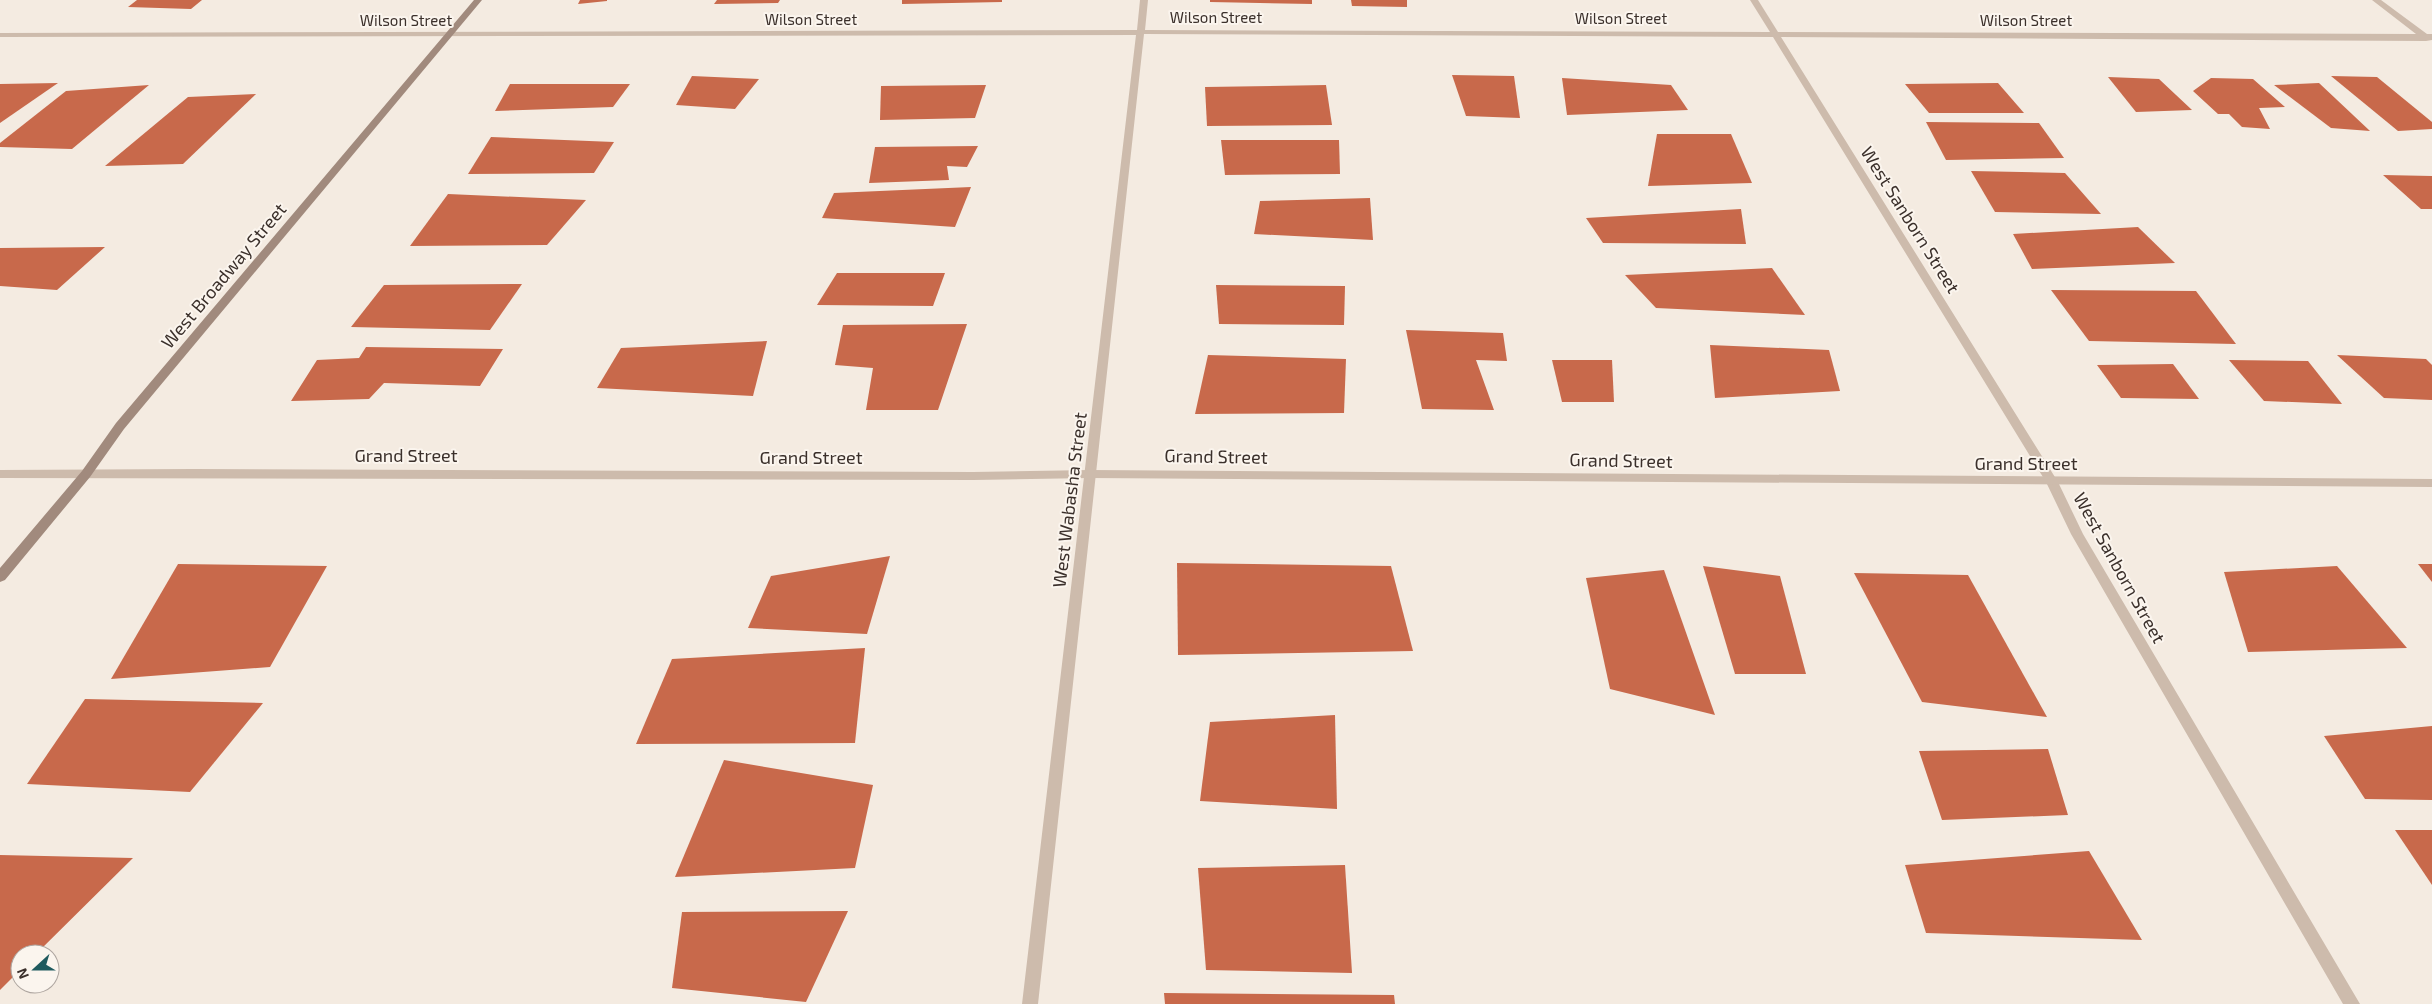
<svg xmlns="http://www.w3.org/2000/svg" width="2432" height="1004" viewBox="0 0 2432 1004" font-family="'Exo 2',sans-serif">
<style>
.building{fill:#c8694b}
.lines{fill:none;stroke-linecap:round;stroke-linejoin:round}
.minor{fill:#cdbbac;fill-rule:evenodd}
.tertiary{fill:#cdbbac;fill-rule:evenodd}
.secondary{fill:#a18a7d;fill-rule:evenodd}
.labels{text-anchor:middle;stroke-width:4;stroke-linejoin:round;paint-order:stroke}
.far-street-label{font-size:15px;fill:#3b302b;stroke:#fbf5ee}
.street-label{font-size:18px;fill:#3b302b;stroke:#fbf5ee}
</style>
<rect width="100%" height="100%" fill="#f4ebe1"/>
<g class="building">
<path d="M137,0H202L191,9L128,7Z"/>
<path d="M580,0H607V1L578,4Z"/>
<path d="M717,0H780L778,3L714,4Z"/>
<path d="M902,0H1002V2L902,4Z"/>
<path d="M1210,0H1312V4L1210,2Z"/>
<path d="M1351,0H1407V7L1352,6Z"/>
<path d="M1452,75L1514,76L1520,118L1466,116Z"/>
<path d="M692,76L759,79L735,109L676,105Z"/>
<path d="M2331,76L2377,77L2432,122V129L2398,131Z"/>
<path d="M2108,77L2159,79L2192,110L2136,112Z"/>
<path d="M1562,78L1671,85L1688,110L1567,115Z"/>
<path d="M2211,78L2253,79L2285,107L2259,108L2270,129L2242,127L2229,114H2218L2193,91Z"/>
<path d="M58,83L0,123V84Z"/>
<path d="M1998,83L2024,113H1929L1905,84Z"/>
<path d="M2319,83L2370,131L2331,128L2274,85Z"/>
<path d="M510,84H630L613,107L495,111Z"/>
<path d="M149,85L72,149L0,147V143L66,91Z"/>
<path d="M986,85L975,118L880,120L881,86Z"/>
<path d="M1326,85L1332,125L1207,126L1205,87Z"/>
<path d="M256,94L183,164L105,166L188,97Z"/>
<path d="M1926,122L2039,123L2064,158L1946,160Z"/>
<path d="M1657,134H1731L1752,183L1648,186Z"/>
<path d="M491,137L614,142L594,173L468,174Z"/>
<path d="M1221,140H1339L1340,174L1225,175Z"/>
<path d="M978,146L967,167L947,166L949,180L869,183L875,147Z"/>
<path d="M1971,171L2065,173L2101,214L1995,212Z"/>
<path d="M2383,175L2432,176V209H2421Z"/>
<path d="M971,187L955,227L822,218L834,193Z"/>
<path d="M448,194L586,200L547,245L410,246Z"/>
<path d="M1370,198L1373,240L1254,234L1260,201Z"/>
<path d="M1741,209L1746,244L1603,243L1586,218Z"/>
<path d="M2138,227L2175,263L2032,269L2013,234Z"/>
<path d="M105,247L57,290L0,286V248Z"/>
<path d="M1772,268L1805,315L1656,308L1625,275Z"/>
<path d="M837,273H945L933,306L817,305Z"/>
<path d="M522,284L490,330L351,327L384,285Z"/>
<path d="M1216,285L1345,286L1344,325L1219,324Z"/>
<path d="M2051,290L2196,291L2236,344L2089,341Z"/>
<path d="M967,324L938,410H866L873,368L835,365L843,325Z"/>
<path d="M1406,330L1503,333L1507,361L1476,360L1494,410L1422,409Z"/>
<path d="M767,341L753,396L597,388L621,348Z"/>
<path d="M1710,345L1829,350L1840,391L1715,398Z"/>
<path d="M366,347L503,349L480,386L384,383L369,399L291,401L317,360L359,358Z"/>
<path d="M1208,355L1346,359L1344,413L1195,414Z"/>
<path d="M2337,355L2426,359L2432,365V400L2384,398Z"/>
<path d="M1552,360H1612L1614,402H1562Z"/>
<path d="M2229,360L2308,361L2342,404L2264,401Z"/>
<path d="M2173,364L2199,399L2121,398L2097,365Z"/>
<path d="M890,556L867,634L748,628L771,576Z"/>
<path d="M1177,563L1391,566L1413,651L1178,655Z"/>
<path d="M178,564L327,566L270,667L111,679Z"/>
<path d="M2418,564H2432V582Z"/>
<path d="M1703,566L1780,576L1806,674H1735Z"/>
<path d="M2337,566L2407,648L2248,652L2224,572Z"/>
<path d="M1664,570L1715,715L1610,689L1586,578Z"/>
<path d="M1854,573L1968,575L2047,717L1922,702Z"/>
<path d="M865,648L855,743L636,744L672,659Z"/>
<path d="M85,699L263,703L190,792L27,784Z"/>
<path d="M1335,715L1337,809L1200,801L1210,722Z"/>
<path d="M2432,726V800L2365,799L2324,736Z"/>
<path d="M2048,749L2068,815L1942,820L1919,751Z"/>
<path d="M724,760L873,785L855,868L675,877Z"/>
<path d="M2395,830H2432V885Z"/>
<path d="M2089,851L2142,940L1926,933L1905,865Z"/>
<path d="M0,855L133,858L36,954H20V970L0,990Z"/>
<path d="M1345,865L1352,973L1206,970L1198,868Z"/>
<path d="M848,911L806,1002L672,988L682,912Z"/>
<path d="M1164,993L1394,995L1395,1004H1165Z"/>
</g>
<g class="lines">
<path class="minor" d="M1140,0H1148L1145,30L1770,32L1750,0H1758L1778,32L2416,34L2372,0H2381L2427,34H2432V40L2426,41L1781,37L2058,482L2083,534L2360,1004H2343L2071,534L2046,482L1773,37L1144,34L1038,1004H1022L1136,35L0,37V33L1137,30Z"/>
<path class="tertiary" d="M193,469L973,472L1090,470L2432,479V487L1090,478L973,480L0,478V470Z"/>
<path class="secondary" d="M474,0H482L124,429L90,477L5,580L0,582V568L82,471L116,423Z"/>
</g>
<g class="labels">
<g class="far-street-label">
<text x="1216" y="23">Wilson Street</text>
<text x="1621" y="24">Wilson Street</text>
<text x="811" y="25">Wilson Street</text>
<text x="406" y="26">Wilson Street</text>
<text x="2026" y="26">Wilson Street</text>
</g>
<g class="street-label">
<text transform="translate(1910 220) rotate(58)" y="6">West Sanborn Street</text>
<text transform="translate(224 276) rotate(-50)" y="6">West Broadway Street</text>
<text x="406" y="462">Grand Street</text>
<text transform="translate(1216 457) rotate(1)" y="6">Grand Street</text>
<text x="811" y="464">Grand Street</text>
<text transform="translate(1621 461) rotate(1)" y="6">Grand Street</text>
<text x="2026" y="470">Grand Street</text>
<text transform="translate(1070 500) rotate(-83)" y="6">West Wabasha Street</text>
<text transform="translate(2119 568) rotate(61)" y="6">West Sanborn Street</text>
</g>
</g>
<g transform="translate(35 969) rotate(249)"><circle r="24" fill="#fbf5ee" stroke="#aea6a0"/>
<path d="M0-4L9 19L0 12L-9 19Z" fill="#1f5a5e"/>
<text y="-8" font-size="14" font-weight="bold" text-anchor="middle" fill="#3b302b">N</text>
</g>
</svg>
